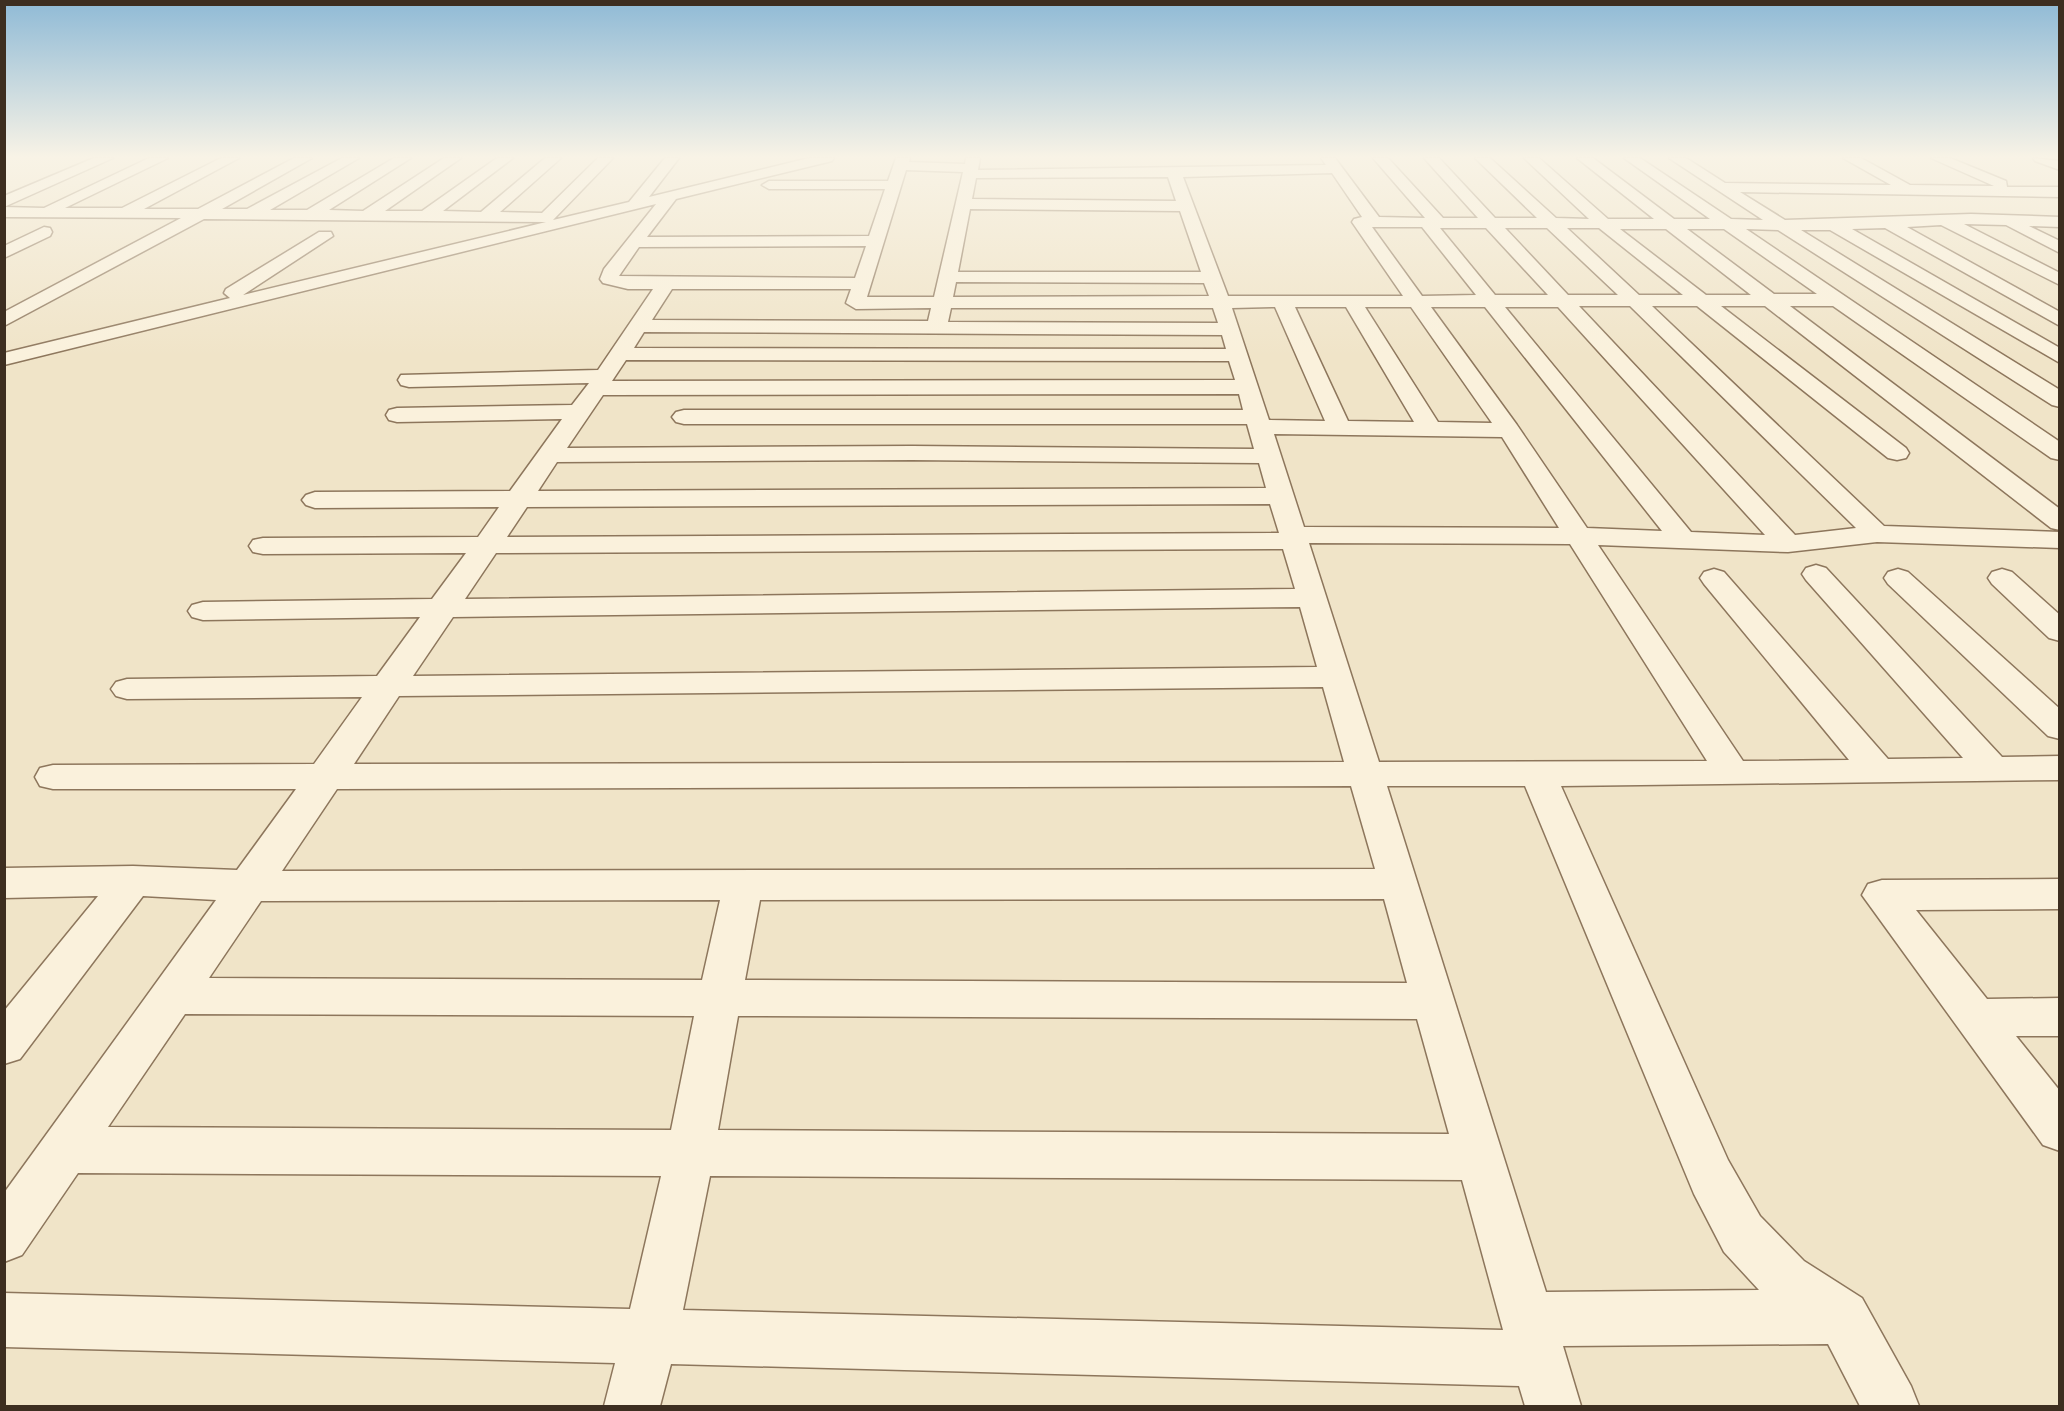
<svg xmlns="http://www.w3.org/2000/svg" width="2064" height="1411" viewBox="0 0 2064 1411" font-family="'Libre Baskerville',serif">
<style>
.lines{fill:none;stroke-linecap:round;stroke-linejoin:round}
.minor-casing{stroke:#8d765c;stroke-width:3}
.minor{fill:#faf1dc;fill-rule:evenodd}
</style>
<rect width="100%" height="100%" fill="#f0e4c8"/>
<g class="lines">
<g class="minor-casing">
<g id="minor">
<path d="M94,158H113L4,207V196Z"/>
<path d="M149,158H168L65,208H122L221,158H239L144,209H198L294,158H312L222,209H247L342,158H359L270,210H307L394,158H411L329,210L363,211L444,158H461L385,211H422L497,158H513L443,211L481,212L545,158H561L500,212L542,213L598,158H613L553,220L629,202L665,158H679L649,197L809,158H834L832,161L676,199L647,237L869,236L885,189H769L762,185L769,181H888L896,158H910L909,162L965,164L966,158H980L978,170L1326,165L1321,158H1335L1379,217L1425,218L1373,158H1388L1443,218H1478L1424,158H1439L1495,218H1537L1475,158H1490L1556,218L1589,219L1524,158H1539L1608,219H1654L1577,158H1593L1674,219H1710L1624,158H1640L1731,219L1763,220L1669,158H1686L1725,183L1891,185L1843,158H1861L1910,185L1994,186L1931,158H1950L2006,181L2007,187H2060V197L1740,192L1785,220L1971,214L2060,217V227L2029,226L2060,241V253L2006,225L1964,224L2060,273V285L1941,225L1907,227L2060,312V326L1885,228L1852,229L2060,348V363L1830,230H1801L2060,390V407L2052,405L1778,230L1746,229L2060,442V460L2051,458L1833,306H1790L2060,509V530L2051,528L1765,306H1721L1906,448L1909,453L1906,458L1897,460L1888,458L1697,306H1652L1884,526L2060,532V548L1877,542L1788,552L1598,545L1743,761L1849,760L1704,584L1700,578L1704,572L1714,569L1724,572L1888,759L1963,758L1806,580L1802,574L1806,568L1816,565L1826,568L2002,757L2060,756V780L1561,786L1728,1160L1760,1216L1804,1261L1862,1298L1911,1386L1919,1406H1860L1828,1344L1563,1346L1581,1406H1525L1519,1386L671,1364L660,1406H604L615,1363L4,1347V1293L630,1309L661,1176L78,1173L22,1255L4,1262V1193L216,900L143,896L20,1059L4,1064V1011L98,896L4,898V868L133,866L237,870L296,789H53L40,786L35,777L40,768L53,765L314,764L362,697L127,699L116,696L111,689L116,682L127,679L377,676L420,617L203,620L192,617L188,611L192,605L203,602L432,599L466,553L263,554L253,552L249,546L253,540L263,538L478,537L499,507L315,508L306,505L302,500L306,495L315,492L510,491L562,419L397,422L389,420L386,415L389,410L397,408L572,405L589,383L409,387L401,385L398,380L401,375L598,370L653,289H628L603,283L600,279L604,269L656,204L4,365V353L230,298L224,293L226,289L319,232H331L333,236L243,295L546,222L204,219L4,326V312L181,218L4,217V207L44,208ZM906,170L963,172L934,297H867ZM1332,173L1362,217L1354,219L1352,222L1403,296H1228L1183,177ZM1168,177L1176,201L972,199L976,178ZM970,209L1180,211L1201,272H958ZM1372,227H1422L1476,295L1422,296ZM1440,228H1486L1548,295H1495ZM1505,228H1547L1618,295H1568ZM1567,228H1599L1683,295H1639ZM1620,229H1666L1751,295H1706ZM1687,229H1724L1817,294H1774ZM866,246L855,278L619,276L639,247ZM956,282L1204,283L1209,296L953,297ZM672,289H851L846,303L856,309L931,308L928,321L652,320ZM1579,306H1630L1856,528L1795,535ZM1275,307L1325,421L1269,420L1232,308ZM1295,307H1346L1414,422L1348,421ZM1365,307H1411L1492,423L1438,422ZM1431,307H1485L1662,531L1587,528L1517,425ZM1505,307H1558L1765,535L1691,532ZM951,308H1213L1218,323L948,322ZM644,332L1222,335L1226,349L634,348ZM626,360L1229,361L1235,380L612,381ZM1239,394L1243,410H684L676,412L672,417L676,422L684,424H1247L1254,449L912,446L567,448L603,395ZM1274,434L1502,437L1559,528L1304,527ZM912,460L1259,463L1266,488L538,491L557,462ZM1270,504L1279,533L507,537L527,507ZM1309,543L1570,544L1707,761L1379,762ZM1283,549L1295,589L465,599L496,553ZM1300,607L1317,667L413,676L453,617ZM1323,687L1344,762L354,764L399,696ZM1351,786L1375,869L282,871L337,789ZM1387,786H1525L1694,1194L1724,1252L1759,1290L1546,1292ZM1384,899L1407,983L745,980L760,900ZM720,900L702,980L209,978L261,901ZM185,1014L694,1016L671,1130L108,1127ZM738,1016L1417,1019L1449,1134L718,1130ZM710,1176L1462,1180L1503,1330L683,1310Z"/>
<path d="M2033,158L2060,161V170L2035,161Z"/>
<path d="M44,227L50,228L52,232L50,236L4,258V246Z"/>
<path d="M1898,569L1908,572L2060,709V739L2048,736L1888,584L1884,578L1888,572Z"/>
<path d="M2002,569L2012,572L2060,615V641L2049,638L1992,584L1988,578L1992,572Z"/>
<path d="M2060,879V909L1916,910L1987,999L2060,998V1036H2016L2060,1091V1151L2043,1145L1862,895L1868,884L1882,880Z"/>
</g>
</g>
<use href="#minor" class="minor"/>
</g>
<linearGradient id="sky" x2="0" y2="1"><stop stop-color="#8fbad6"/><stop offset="0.44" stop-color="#f8f3e6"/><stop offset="1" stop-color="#f8f3e6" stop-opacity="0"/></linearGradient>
<rect width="2064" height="356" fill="url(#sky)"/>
<rect width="2064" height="1411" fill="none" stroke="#3d2e20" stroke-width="12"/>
</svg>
